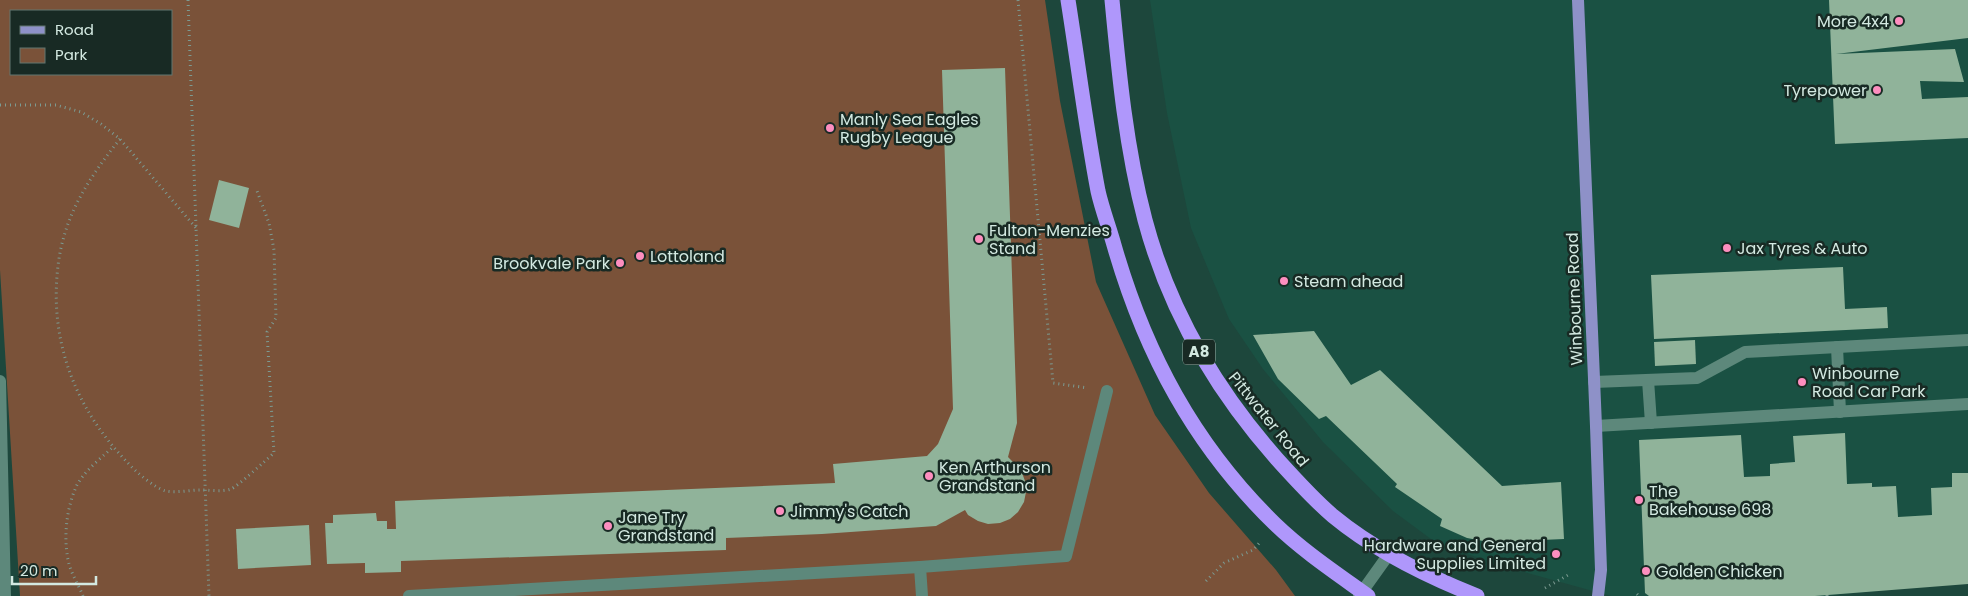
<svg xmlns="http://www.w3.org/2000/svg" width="1968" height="596" viewBox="0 0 1968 596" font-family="Poppins,sans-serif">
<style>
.built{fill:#1a5143}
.green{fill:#7a5239;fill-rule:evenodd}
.building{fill:#90b39a}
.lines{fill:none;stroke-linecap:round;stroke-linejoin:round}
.path{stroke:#7c9b92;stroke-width:3;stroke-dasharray:1 4;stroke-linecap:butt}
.minor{stroke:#5d887b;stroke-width:12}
.major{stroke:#8e91c8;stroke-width:12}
.highway{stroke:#af97fb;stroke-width:15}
.poi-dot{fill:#fd8ebf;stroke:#182a24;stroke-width:2}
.labels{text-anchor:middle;stroke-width:5;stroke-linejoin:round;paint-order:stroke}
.shield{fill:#182a24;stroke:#9bb0a8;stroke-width:1}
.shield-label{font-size:15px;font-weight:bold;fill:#d3e9e1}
.poi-label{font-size:16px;fill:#d3e9e1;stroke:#182a24;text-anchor:start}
.street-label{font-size:16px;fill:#d3e9e1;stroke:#182a24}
</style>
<rect width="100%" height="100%" fill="#1d473c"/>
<path class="built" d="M1150,0H1968V582L1824,596H1611L1517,570L1439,545L1393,511L1323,442L1263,369L1229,319L1191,228L1167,113Z"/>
<path class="green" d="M0,0H1045L1060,101L1096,282L1155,415L1209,493L1276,570L1295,596H20L0,270ZM11,11H171V74H11Z"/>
<g class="building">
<path d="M1829,0H1968V38L1836,54L1955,49L1964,82L1920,81L1922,99L1968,97V138L1835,144Z"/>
<path d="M1005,68L1017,423L1008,457L1021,470L1025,481L1026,492L1024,502L1018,512L1010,519L1000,523L988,524L978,521L968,515L965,510L936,526L822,534L726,538V550L401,561V572L365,573V563L327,564L325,523H333V515L376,513L377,521H387V529H396L395,501L835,483L833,464L927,456L938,444L953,409L942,70Z"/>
<path d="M219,180L249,188L239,228L209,220Z"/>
<path d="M1843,267L1845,309L1887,307L1888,328L1654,339L1651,275Z"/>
<path d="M1314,331L1351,385L1380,370L1502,486L1561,482L1564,539L1516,541V547L1467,538L1440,526L1442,519L1395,487L1397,484L1326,416L1319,419L1278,379L1253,335Z"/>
<path d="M1695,340L1696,364L1655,366L1654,342Z"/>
<path d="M1845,433L1847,484L1872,483V487L1896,486L1898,517L1932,515L1931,488L1952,487V473H1968V584L1815,596H1649L1645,593L1639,440L1741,435L1744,477L1770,476V464L1795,462L1793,436Z"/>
<path d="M309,525L311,565L238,569L236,529Z"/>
</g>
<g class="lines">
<g class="path">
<path d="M188,0L209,596"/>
<path d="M1018,0L1053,383L1088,388"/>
<path d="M0,105H56L81,112L101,124L120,139L196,228"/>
<path d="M120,139C89,178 64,215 58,266C49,341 75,408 127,462C135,471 154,488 166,491C177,493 190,490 200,490C209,490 222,492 231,489C237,487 267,459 274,453L267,332L276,318L274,250L269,223L257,191"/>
<path d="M1206,581L1224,563L1253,550L1261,541"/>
<path d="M1545,588L1570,574"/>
<path d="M1637,594L1639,596"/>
<path d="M1827,595V596"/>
<path d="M83,596C79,586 72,575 69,564C63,540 66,510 76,487C83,472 100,459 113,447"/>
</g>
<g class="minor">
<path d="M1837,347L1840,412"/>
<path d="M1648,380L1651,423"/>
<path d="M0,381L5,596"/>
<path d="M1594,382L1697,378L1745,352L1968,340"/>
<path d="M1596,426L1968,404"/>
<path d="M920,567L922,596"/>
<path d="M409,596L920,567L1066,556L1107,391"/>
<path d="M1359,596L1389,554"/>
</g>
<path class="major" d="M1578,0L1596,426L1601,570L1598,596"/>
<g class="highway">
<path d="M1068,0C1078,63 1086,128 1098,191C1102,209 1109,227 1114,245C1145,353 1194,445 1275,524C1303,551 1336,573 1368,596"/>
<path d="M1112,0C1119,74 1126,148 1145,220C1169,310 1216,390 1277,459C1295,479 1313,499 1333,516C1373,549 1429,577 1477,596"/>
</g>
</g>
<g class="poi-dot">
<circle cx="1899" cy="21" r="5"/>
<circle cx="1877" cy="90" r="5"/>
<circle cx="830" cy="128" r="5"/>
<circle cx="979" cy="239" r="5"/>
<circle cx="1727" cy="248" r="5"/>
<circle cx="640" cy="256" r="5"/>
<circle cx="620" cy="263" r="5"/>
<circle cx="1284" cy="281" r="5"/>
<circle cx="1802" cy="382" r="5"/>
<circle cx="929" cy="476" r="5"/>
<circle cx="1639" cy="500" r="5"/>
<circle cx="780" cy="511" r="5"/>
<circle cx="608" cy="526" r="5"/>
<circle cx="1556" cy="554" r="5"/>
<circle cx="1646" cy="571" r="5"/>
</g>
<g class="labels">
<rect class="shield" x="1183" y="339.5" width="32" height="25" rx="4"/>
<g class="shield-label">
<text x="1199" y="357">A8</text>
</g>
<g class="poi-label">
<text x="1889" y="27" text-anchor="end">More 4x4</text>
<text x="1867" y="96" text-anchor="end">Tyrepower</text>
<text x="840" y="125">Manly Sea Eagles<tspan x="840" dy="18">Rugby League</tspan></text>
<text x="989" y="236">Fulton-Menzies<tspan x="989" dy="18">Stand</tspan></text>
<text x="1737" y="254">Jax Tyres &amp; Auto</text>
<text x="650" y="262">Lottoland</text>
<text x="610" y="269" text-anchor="end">Brookvale Park</text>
<text x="1294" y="287">Steam ahead</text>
<text x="1812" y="379">Winbourne<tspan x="1812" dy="18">Road Car Park</tspan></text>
<text x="939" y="473">Ken Arthurson<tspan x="939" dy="18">Grandstand</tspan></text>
<text x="1649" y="497">The<tspan x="1649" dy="18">Bakehouse 698</tspan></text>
<text x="790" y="517">Jimmy's Catch</text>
<text x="618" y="523">Jane Try<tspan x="618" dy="18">Grandstand</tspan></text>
<text x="1546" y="551" text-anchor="end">Hardware and General<tspan x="1546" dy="18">Supplies Limited</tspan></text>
<text x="1656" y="577">Golden Chicken</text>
</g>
<g class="street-label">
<text transform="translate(1574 299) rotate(-92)" y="6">Winbourne Road</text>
<text transform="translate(1269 419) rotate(51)" y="6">Pittwater Road</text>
</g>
</g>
<rect x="10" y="10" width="162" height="65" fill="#182a24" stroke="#637670"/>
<rect x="20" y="26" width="25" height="8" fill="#8e91c8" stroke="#637670"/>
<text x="55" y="35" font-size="15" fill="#d3e9e1">Road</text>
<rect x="20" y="48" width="25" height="15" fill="#7a5239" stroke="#637670"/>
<text x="55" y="60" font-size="15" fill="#d3e9e1">Park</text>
<path d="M12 576v8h84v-8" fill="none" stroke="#d3e9e1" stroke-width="2.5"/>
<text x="20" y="576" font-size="15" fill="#d3e9e1" stroke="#182a24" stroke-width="4" paint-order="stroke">20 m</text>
</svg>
